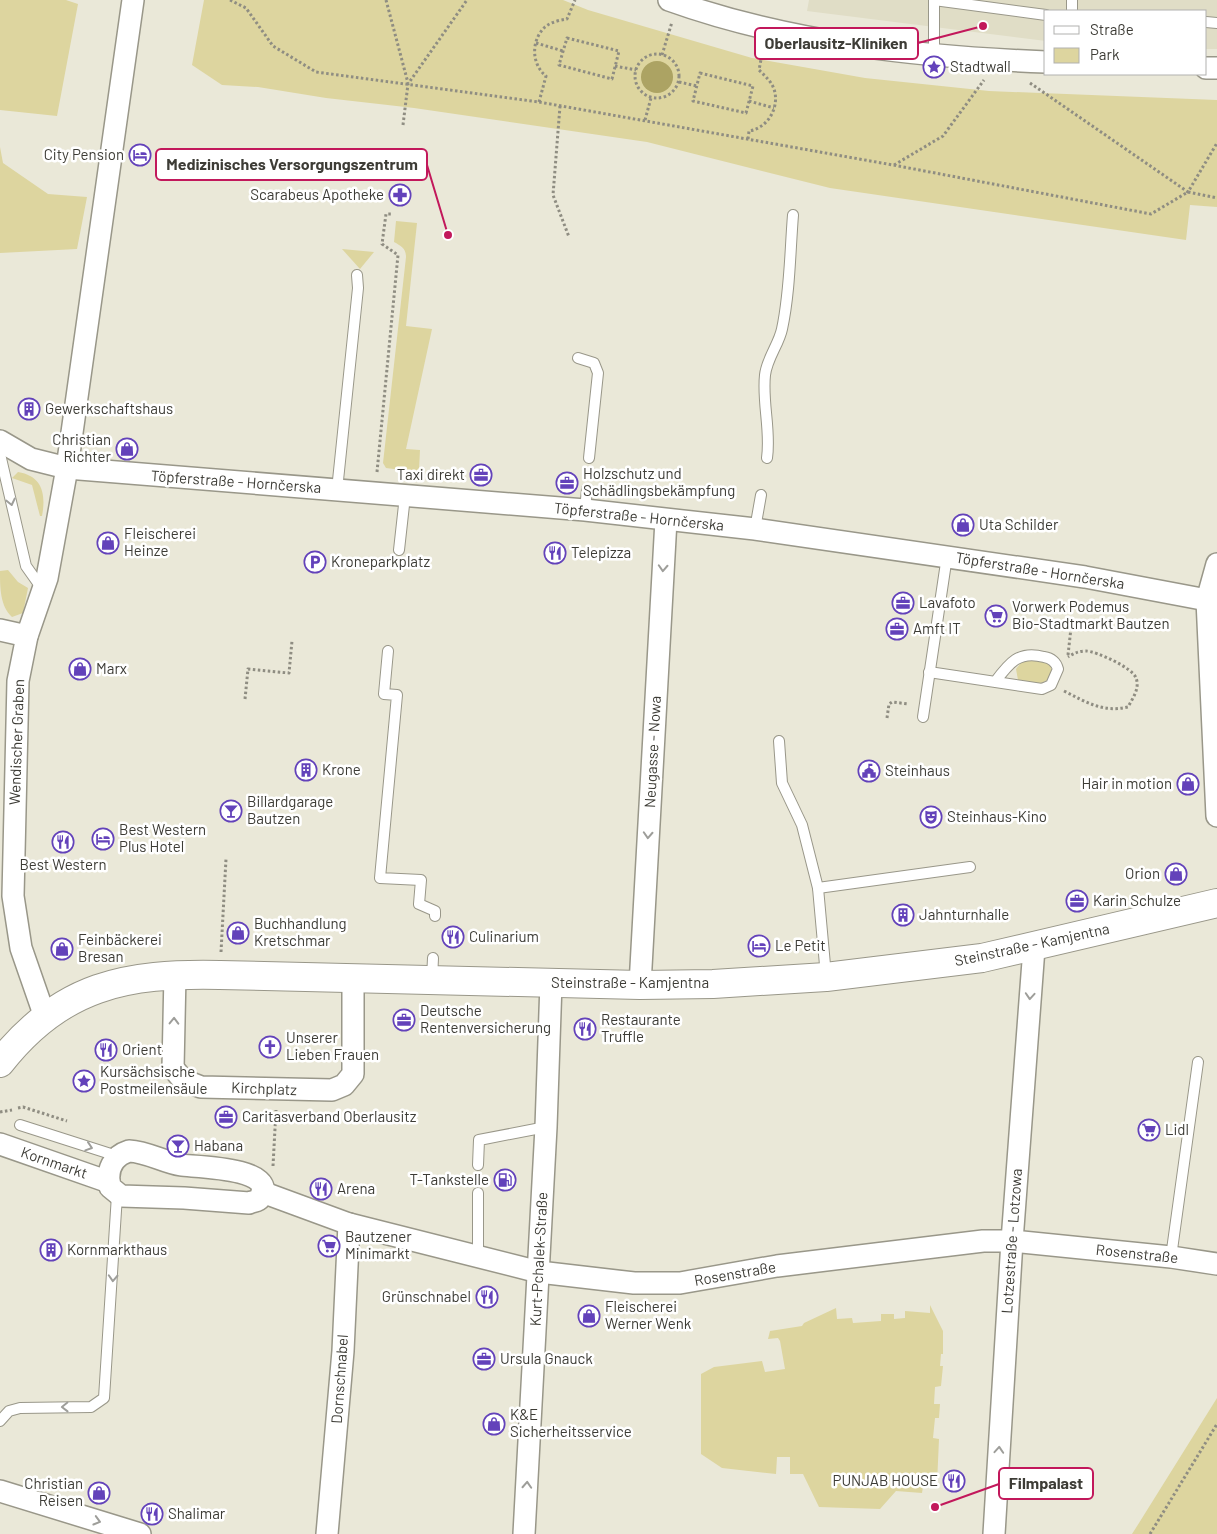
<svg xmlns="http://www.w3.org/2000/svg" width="1217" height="1534" viewBox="0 0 1217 1534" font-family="Barlow,sans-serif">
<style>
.built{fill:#e0ddc6}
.green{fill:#ddd59f}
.water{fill:#aca363}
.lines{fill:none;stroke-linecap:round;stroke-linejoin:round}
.lane-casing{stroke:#999789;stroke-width:12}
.street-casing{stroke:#999789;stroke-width:24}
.secondary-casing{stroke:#999789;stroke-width:30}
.path{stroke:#8f8d82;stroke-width:3;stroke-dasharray:2.5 2.5;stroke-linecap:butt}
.lane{stroke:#fff;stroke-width:10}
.street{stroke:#fff;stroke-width:21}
.secondary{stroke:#fff;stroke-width:28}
.oneway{stroke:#9e9e9a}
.labels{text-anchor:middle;stroke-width:5;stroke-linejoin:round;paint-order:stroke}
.poi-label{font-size:15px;fill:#3d3c36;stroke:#fff;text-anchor:start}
.street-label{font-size:15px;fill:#3d3c36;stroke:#fff}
.leader{fill:none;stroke:#c2185b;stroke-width:2}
.callout-dot{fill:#c2185b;stroke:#fff;stroke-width:2}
.callout{fill:#fff;stroke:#c2185b;stroke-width:2}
.callout-label{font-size:16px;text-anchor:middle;font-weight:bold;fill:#3d3c36}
</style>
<rect width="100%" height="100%" fill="#eae8d8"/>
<path class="built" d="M809,0H1217V49H1206V11H1046V41L807,11Z"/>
<g class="green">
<path d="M0,0H66L78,4L57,116L0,110Z"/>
<path d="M204,0H563L588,10L752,58L865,78L989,91L1217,100V207L1190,205L1186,240L830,188L647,142L414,108L326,98L258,87L222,85L192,65Z"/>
<path d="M0,147L3,163L48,194L87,197L77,249L0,253Z"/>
<path d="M396,221L417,223L406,326L432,329L406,449L420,450L419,470L416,472L386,468L383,463L406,257C406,248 401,246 394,242Z"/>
<path d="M342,249L374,252L360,269Z"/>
<path d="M18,472C43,476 46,495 42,516H40L32,485L12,478Z"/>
<path d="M8,570L18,582L28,588L23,613L12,617C0,606 0,587 0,571Z"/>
<path d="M1029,659C1041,661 1053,660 1052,675C1044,686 1029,686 1018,680L1016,669L1023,660Z"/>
<path d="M930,1305L943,1331V1354H941L940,1366H943L941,1386L935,1387L934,1404H940L939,1418H935L933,1438L939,1439L937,1484L933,1488L923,1487L922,1493L896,1491L880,1509L819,1507L803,1474H790V1457H777L776,1474L722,1468L701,1454V1374L714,1367L762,1361L765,1372L785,1369L780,1341L778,1338L768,1339L770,1331L802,1326L804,1323L836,1308L837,1319L852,1318L853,1323L881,1321V1314H894V1319L905,1318V1311L930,1313Z"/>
<path d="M1217,1398V1534H1132L1139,1523Z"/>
</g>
<circle class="water" cx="657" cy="77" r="16"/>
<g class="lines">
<g class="lane-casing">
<g id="lane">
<path d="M934,0L1046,15"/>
<path d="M934,0V55"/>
<path d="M1072,0V11"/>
<path d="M1206,22L1217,23"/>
<path d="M578,358L594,363L598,373L589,458"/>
<path d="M0,454L26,566L43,590"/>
<path d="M767,458C771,430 762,403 765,375C767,358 779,344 782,329C790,292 790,252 793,215"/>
<path d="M337,490L358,288L357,275"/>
<path d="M585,510L587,489"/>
<path d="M755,529L761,495"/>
<path d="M399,550L405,496"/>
<path d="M388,651L384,694L397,695L380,878L421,880L419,904L435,911V916"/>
<path d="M929,672L1042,689L1051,685L1058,669C1056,662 1051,658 1044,657C1019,650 1009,663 995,682"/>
<path d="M923,717L947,556"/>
<path d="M779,741L782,783L802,825L818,888L826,976"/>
<path d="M818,888L970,867"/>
<path d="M432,979L433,958"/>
<path d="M20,1125L117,1156"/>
<path d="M478,1165L479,1140L546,1127"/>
<path d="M478,1193V1256"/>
<path d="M1171,1257L1198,1062"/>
<path d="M0,1421L9,1411L20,1408L91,1407L104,1398L117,1195"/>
</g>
</g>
<g class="street-casing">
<g id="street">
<path d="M669,0C789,43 919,57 1046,62"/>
<path d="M1206,68H1217"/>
<path d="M0,441L31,459L67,468L585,510L755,529L1085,577L1207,600"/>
<path d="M1217,564L1207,600L1217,816"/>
<path d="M0,630L27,636"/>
<path d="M175,974L173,1068L183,1080L201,1087L332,1090L344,1085L353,1074V977"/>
<path d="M640,985L666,520"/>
<path d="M45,1017L21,948L13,896L18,681L27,636L47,578L67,468L133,0"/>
<path d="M0,1144L109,1182"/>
<path d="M129,1151C148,1152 163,1162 181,1165C194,1167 274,1167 262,1195C260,1201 254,1201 249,1203L184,1198L121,1196L110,1187C106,1170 113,1156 129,1151Z"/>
<path d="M262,1192L349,1224L539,1272L634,1283H680L777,1266L983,1241H1012L1171,1257L1217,1264"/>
<path d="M0,1491L140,1534"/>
<path d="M327,1534L343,1351L349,1224"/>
<path d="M524,1534L546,1127L551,983"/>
<path d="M994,1534L1012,1241L1034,948"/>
</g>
</g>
<g class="secondary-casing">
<path id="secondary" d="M0,1063C61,985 126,973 220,975L640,985L713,984L826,977L982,958L1217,903"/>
</g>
<g class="path">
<path d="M230,0L246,8L273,46L316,72L539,102L893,165L1151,214L1188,192L1217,198"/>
<path d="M386,0L408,83"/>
<path d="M567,38L619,51L612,79L559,65Z"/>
<path d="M536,43L563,51"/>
<circle cx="657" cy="76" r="22"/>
<path d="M662,55L672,22"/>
<path d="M615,66L636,70"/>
<path d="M700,73L753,86L746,113L693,101Z"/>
<path d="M679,82L697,86"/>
<path d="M1030,83L1188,192L1217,143"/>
<path d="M749,101L774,108"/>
<path d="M539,102L546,76C531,64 531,40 545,27C551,22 560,20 567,19L575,0"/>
<path d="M560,106L553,195L569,237"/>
<path d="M645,120L651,98"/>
<path d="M403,125L408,84L467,0"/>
<path d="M748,139L749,131C768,128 780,107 774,89C771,81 765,76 759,70L763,49"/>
<path d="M894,165L943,136L984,80"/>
<path d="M377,472L398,255L382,244L386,214H392"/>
<path d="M1068,655L1071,628H1069"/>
<path d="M1064,691C1086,702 1103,713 1128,707C1133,698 1140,688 1136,678C1133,668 1096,651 1086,651C1079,651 1074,653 1068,657"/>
<path d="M245,699L248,669L289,673L292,641"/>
<path d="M887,718L889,704L892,702L909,704"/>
<path d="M221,952L226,859"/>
<path d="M18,1108L23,1107L67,1121"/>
<path d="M0,1112L12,1110"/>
<path d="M273,1166L276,1110"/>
<path d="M1150,1534L1217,1424"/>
</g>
<use href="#lane" class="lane"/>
<use href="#street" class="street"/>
<use href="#secondary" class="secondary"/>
</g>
<defs><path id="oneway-chevron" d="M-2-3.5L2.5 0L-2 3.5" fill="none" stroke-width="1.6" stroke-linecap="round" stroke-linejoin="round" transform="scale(1.25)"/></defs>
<g class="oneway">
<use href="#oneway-chevron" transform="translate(11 502) rotate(77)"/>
<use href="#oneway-chevron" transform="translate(663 568) rotate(93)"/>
<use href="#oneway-chevron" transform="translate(648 835) rotate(93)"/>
<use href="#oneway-chevron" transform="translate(1030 996) rotate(94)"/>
<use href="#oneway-chevron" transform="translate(174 1021) rotate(-89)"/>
<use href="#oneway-chevron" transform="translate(89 1147) rotate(18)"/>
<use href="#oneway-chevron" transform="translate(113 1278) rotate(93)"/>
<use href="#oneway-chevron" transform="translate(65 1407) rotate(179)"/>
<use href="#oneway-chevron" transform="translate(999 1450) rotate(-86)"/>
<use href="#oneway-chevron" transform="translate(527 1485) rotate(-87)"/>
<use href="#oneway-chevron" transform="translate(97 1521) rotate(16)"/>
</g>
<defs>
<g id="sight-ring" transform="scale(1.125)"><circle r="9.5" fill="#fff" stroke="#6342ba" stroke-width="1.5"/><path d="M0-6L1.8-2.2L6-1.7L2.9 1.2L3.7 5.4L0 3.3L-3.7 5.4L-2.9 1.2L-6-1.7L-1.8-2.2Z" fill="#6342ba"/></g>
<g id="hotel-ring" transform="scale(1.125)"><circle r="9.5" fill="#fff" stroke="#6342ba" stroke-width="1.5"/><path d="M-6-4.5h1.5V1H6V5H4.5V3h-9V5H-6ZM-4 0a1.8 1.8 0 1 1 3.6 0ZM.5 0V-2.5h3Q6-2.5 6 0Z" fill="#6342ba"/></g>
<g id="pharmacy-ring" transform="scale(1.125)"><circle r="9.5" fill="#fff" stroke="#6342ba" stroke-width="1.5"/><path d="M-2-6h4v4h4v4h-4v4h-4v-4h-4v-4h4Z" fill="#6342ba"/></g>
<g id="building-ring" transform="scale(1.125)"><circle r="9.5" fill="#fff" stroke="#6342ba" stroke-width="1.5"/><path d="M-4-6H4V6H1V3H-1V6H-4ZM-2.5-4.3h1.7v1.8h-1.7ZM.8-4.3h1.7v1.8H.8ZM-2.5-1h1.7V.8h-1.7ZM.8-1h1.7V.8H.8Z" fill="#6342ba"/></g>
<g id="shop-ring" transform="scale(1.125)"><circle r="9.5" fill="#fff" stroke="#6342ba" stroke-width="1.5"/><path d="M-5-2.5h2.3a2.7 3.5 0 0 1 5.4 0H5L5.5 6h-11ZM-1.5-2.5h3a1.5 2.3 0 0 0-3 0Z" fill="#6342ba"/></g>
<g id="office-ring" transform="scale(1.125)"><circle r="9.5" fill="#fff" stroke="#6342ba" stroke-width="1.5"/><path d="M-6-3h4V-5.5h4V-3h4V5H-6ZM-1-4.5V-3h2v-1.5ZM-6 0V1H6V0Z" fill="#6342ba"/></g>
<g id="restaurant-ring" transform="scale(1.125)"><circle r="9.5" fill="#fff" stroke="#6342ba" stroke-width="1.5"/><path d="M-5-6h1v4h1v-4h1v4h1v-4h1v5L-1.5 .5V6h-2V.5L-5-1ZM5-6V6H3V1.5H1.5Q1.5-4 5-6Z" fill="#6342ba"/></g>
<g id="parking-ring" transform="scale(1.125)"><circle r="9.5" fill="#fff" stroke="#6342ba" stroke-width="1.5"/><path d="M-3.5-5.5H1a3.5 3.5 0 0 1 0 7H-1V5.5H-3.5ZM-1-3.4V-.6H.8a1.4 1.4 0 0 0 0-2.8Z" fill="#6342ba"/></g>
<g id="supermarket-ring" transform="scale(1.125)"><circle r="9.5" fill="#fff" stroke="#6342ba" stroke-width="1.5"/><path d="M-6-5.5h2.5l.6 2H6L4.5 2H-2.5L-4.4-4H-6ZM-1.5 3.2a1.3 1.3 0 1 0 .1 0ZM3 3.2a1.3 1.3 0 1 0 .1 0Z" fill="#6342ba"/></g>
<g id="civic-ring" transform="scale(1.125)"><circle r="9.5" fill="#fff" stroke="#6342ba" stroke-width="1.5"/><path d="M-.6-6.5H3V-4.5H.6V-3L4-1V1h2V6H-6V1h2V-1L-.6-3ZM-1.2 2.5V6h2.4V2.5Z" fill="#6342ba"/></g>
<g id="bar-ring" transform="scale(1.125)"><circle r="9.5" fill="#fff" stroke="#6342ba" stroke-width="1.5"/><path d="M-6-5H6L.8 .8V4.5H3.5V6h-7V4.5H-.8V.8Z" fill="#6342ba"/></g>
<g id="theatre-ring" transform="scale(1.125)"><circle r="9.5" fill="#fff" stroke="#6342ba" stroke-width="1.5"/><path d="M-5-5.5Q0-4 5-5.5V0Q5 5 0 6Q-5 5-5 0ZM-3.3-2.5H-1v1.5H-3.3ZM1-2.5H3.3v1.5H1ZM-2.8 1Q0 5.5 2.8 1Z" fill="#6342ba"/></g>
<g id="church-ring" transform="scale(1.125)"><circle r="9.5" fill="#fff" stroke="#6342ba" stroke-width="1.5"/><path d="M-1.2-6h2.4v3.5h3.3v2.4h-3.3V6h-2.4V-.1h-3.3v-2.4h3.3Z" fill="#6342ba"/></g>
<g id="fuel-ring" transform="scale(1.125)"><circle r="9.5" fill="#fff" stroke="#6342ba" stroke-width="1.5"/><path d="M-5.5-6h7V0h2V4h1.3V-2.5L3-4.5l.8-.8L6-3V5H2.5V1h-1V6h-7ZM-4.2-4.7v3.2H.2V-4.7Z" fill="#6342ba"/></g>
</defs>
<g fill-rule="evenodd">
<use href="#sight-ring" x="934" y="67"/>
<use href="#hotel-ring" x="140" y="155"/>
<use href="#pharmacy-ring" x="400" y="195"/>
<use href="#building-ring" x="29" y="409"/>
<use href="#shop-ring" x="127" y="449"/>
<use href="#office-ring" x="481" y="475"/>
<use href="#office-ring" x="567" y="483"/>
<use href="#shop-ring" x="963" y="525"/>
<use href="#shop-ring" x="108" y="543"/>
<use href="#restaurant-ring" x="555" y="553"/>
<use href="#parking-ring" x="315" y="562"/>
<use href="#office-ring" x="903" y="603"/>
<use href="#supermarket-ring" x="996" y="616"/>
<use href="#office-ring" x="897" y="629"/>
<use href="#shop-ring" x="80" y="669"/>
<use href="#building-ring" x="306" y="770"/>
<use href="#civic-ring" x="869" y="771"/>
<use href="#shop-ring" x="1188" y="784"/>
<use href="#bar-ring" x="231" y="811"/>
<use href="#theatre-ring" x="931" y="817"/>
<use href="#hotel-ring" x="103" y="839"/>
<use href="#restaurant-ring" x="63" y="842"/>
<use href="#shop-ring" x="1176" y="874"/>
<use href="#office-ring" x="1077" y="901"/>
<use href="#building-ring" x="903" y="915"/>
<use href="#shop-ring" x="238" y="933"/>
<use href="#restaurant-ring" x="453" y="937"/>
<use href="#hotel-ring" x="759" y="946"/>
<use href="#shop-ring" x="62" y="949"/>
<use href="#office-ring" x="404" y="1020"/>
<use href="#restaurant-ring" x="585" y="1029"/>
<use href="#church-ring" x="270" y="1047"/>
<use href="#restaurant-ring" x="106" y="1050"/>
<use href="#sight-ring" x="84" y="1081"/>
<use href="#office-ring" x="226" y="1117"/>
<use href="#supermarket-ring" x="1149" y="1130"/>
<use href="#bar-ring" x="178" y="1146"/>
<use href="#fuel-ring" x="505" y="1180"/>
<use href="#restaurant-ring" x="321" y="1189"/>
<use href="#supermarket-ring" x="329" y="1246"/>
<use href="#building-ring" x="51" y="1250"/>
<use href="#restaurant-ring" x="487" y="1297"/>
<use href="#shop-ring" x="589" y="1316"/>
<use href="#office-ring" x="484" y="1359"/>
<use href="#shop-ring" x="494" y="1424"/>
<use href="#restaurant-ring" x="954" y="1481"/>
<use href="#shop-ring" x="99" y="1493"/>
<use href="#restaurant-ring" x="152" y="1514"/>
</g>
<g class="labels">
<g class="poi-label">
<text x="950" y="72">Stadtwall</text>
<text x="124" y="160" text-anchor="end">City Pension</text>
<text x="384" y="200" text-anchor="end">Scarabeus Apotheke</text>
<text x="45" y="414">Gewerkschaftshaus</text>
<text x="111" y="445" text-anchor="end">Christian<tspan x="111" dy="17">Richter</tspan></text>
<text x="583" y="479">Holzschutz und<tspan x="583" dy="17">Schädlingsbekämpfung</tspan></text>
<text x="465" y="480" text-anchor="end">Taxi direkt</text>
<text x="979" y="530">Uta Schilder</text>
<text x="124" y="539">Fleischerei<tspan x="124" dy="17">Heinze</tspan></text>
<text x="571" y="558">Telepizza</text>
<text x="331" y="567">Kroneparkplatz</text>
<text x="919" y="608">Lavafoto</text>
<text x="1012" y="612">Vorwerk Podemus<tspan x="1012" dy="17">Bio-Stadtmarkt Bautzen</tspan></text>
<text x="913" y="634">Amft IT</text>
<text x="96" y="674">Marx</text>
<text x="322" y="775">Krone</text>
<text x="885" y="776">Steinhaus</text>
<text x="1172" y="789" text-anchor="end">Hair in motion</text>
<text x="247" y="807">Billardgarage<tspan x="247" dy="17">Bautzen</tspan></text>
<text x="947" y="822">Steinhaus-Kino</text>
<text x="119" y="835">Best Western<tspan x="119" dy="17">Plus Hotel</tspan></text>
<text x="63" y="870" text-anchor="middle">Best Western</text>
<text x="1160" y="879" text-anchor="end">Orion</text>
<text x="1093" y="906">Karin Schulze</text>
<text x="919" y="920">Jahnturnhalle</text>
<text x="254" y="929">Buchhandlung<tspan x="254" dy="17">Kretschmar</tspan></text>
<text x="469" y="942">Culinarium</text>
<text x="78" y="945">Feinbäckerei<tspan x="78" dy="17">Bresan</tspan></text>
<text x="775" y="951">Le Petit</text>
<text x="420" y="1016">Deutsche<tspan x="420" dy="17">Rentenversicherung</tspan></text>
<text x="601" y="1025">Restaurante<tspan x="601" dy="17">Truffle</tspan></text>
<text x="286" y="1043">Unserer<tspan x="286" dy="17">Lieben Frauen</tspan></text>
<text x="122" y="1055">Orient</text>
<text x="100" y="1077">Kursächsische<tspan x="100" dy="17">Postmeilensäule</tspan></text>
<text x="242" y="1122">Caritasverband Oberlausitz</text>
<text x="1165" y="1135">Lidl</text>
<text x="194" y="1151">Habana</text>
<text x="489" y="1185" text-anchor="end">T-Tankstelle</text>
<text x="337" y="1194">Arena</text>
<text x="345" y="1242">Bautzener<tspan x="345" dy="17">Minimarkt</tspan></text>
<text x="67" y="1255">Kornmarkthaus</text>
<text x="471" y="1302" text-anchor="end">Grünschnabel</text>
<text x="605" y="1312">Fleischerei<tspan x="605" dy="17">Werner Wenk</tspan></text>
<text x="500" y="1364">Ursula Gnauck</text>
<text x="510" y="1420">K&amp;E<tspan x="510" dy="17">Sicherheitsservice</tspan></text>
<text x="938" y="1486" text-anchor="end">PUNJAB HOUSE</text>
<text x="83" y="1489" text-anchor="end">Christian<tspan x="83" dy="17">Reisen</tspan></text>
<text x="168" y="1519">Shalimar</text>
</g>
<g class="street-label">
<text transform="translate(236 482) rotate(4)" y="5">Töpferstraße - Hornčerska</text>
<text transform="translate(639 517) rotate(6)" y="5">Töpferstraße - Hornčerska</text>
<text transform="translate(1040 571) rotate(9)" y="5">Töpferstraße - Hornčerska</text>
<text transform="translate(17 742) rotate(-88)" y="5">Wendischer Graben</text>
<text transform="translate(653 752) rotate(-87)" y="5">Neugasse - Nowa</text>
<text transform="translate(1032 945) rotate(-12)" y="5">Steinstraße - Kamjentna</text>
<text x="630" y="988">Steinstraße - Kamjentna</text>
<text transform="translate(264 1089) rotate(2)" y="5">Kirchplatz</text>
<text transform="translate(54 1163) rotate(19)" y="5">Kornmarkt</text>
<text transform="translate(1012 1241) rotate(-86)" y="5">Lotzestraße - Lotzowa</text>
<text transform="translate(1137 1254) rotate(6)" y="5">Rosenstraße</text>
<text transform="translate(539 1259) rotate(-87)" y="5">Kurt-Pchalek-Straße</text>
<text transform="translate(735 1274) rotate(-10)" y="5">Rosenstraße</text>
<text transform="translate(340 1379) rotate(-86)" y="5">Dornschnabel</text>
</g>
</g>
<path class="leader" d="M983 26L918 43M448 235L427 165M935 1507L999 1484"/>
<g class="callout-dot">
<circle cx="983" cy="26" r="5"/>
<circle cx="448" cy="235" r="5"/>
<circle cx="935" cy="1507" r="5"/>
</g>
<g class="callout">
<rect x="755" y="28" width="163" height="31" rx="5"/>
<rect x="156" y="149" width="271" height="31" rx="5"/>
<rect x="999" y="1468" width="94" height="31" rx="5"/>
</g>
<g class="callout-label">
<text x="836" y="49">Oberlausitz-Kliniken</text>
<text x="292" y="170">Medizinisches Versorgungszentrum</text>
<text x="1046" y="1489">Filmpalast</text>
</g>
<rect x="1044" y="10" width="162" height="65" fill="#ffffff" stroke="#b1b1af"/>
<rect x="1054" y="26" width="25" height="8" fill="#ffffff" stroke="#b1b1af"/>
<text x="1090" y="35" font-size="15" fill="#3d3c36">Straße</text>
<rect x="1054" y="48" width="25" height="15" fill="#ddd59f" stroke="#b1b1af"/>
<text x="1090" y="60" font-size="15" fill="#3d3c36">Park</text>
</svg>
